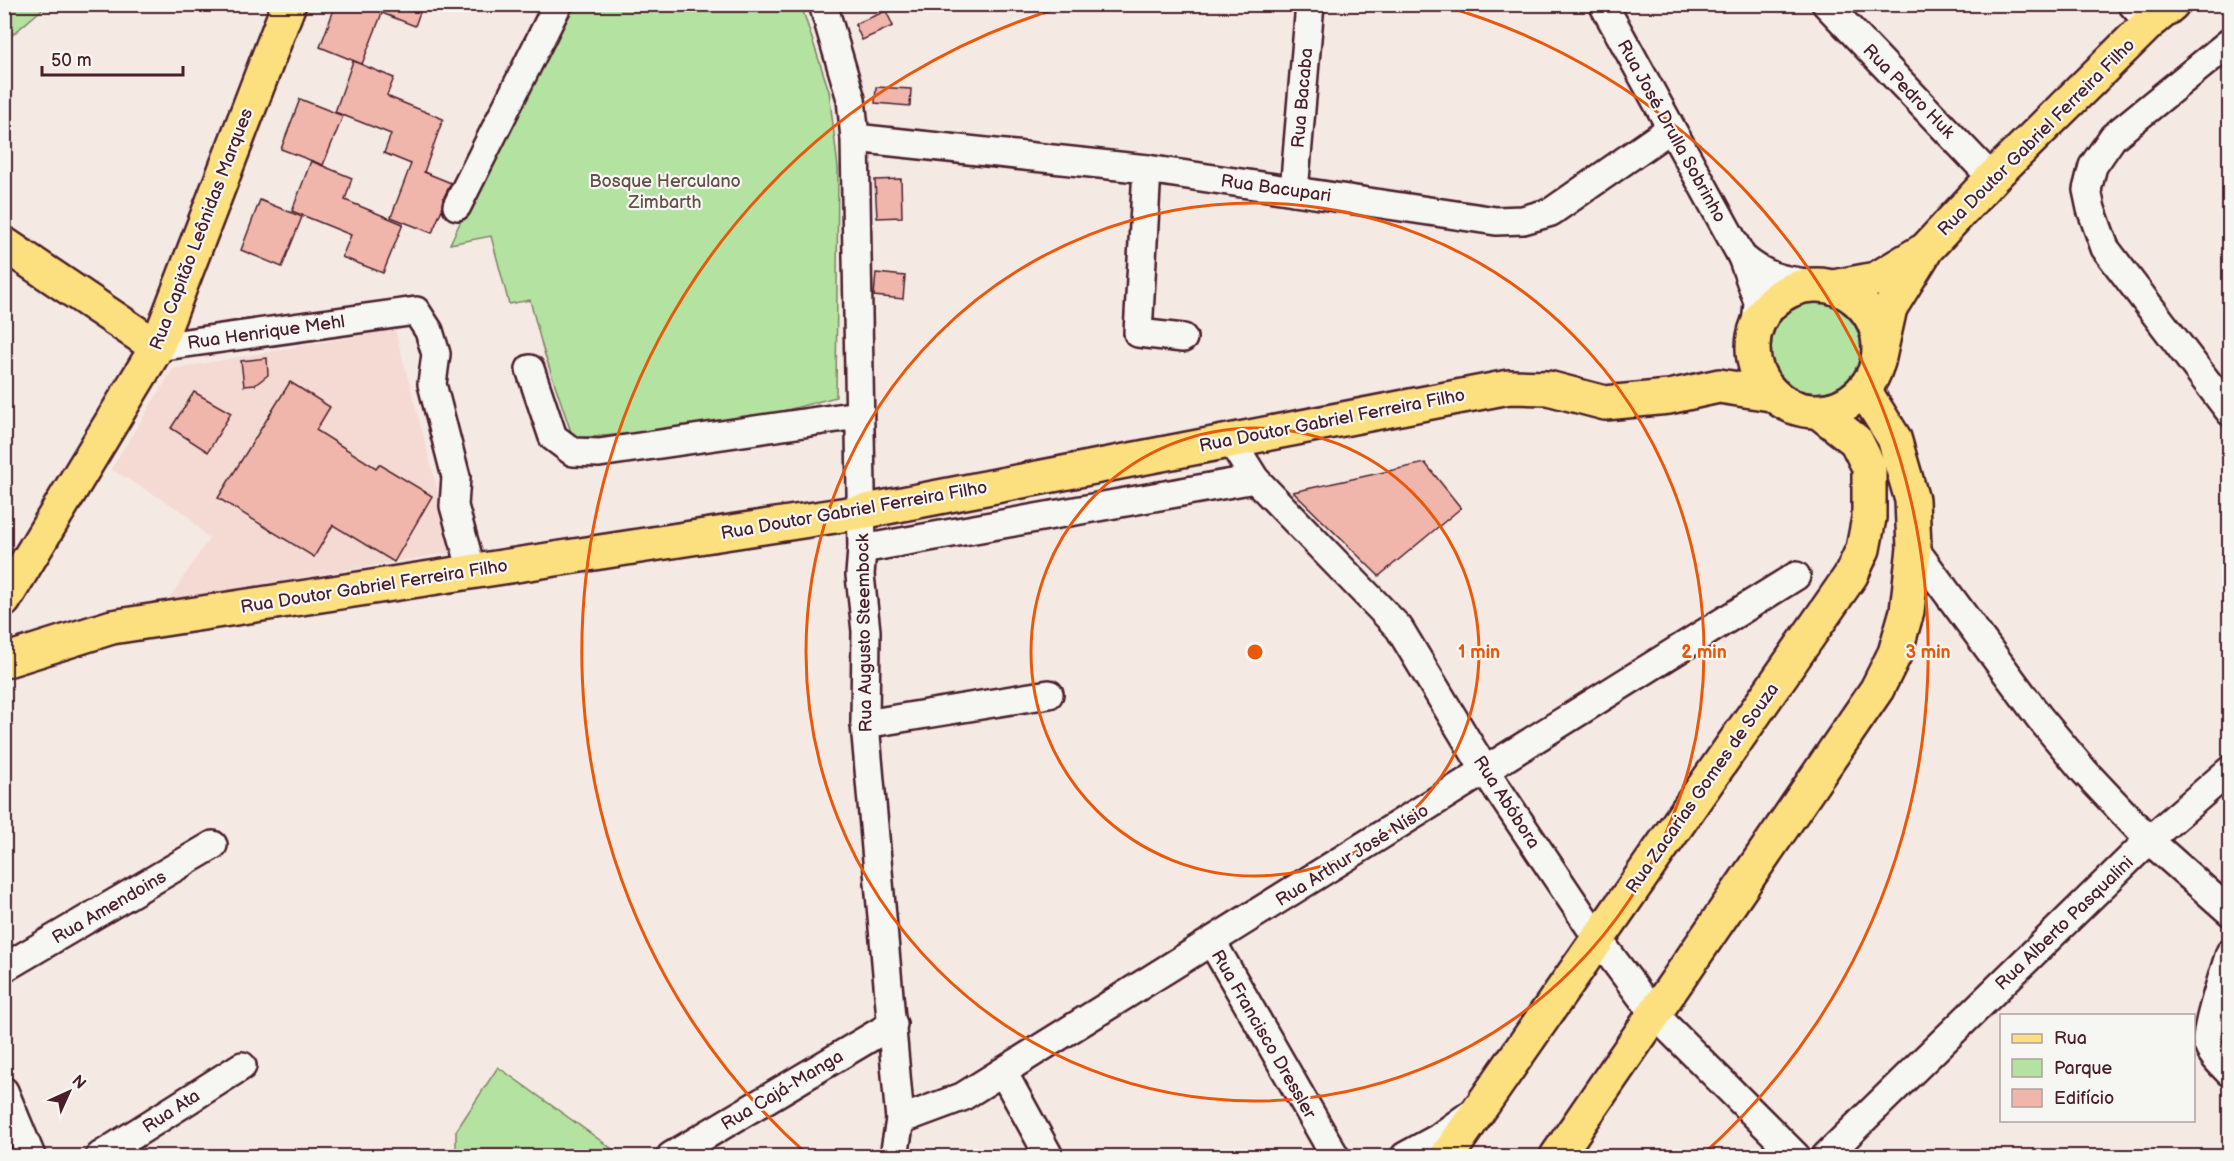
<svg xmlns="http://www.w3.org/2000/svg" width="2234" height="1161" viewBox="0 0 2234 1161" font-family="'Balsamiq Sans',sans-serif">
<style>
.built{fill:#f4dad3}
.green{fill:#b4e2a1;stroke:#7f8066;stroke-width:1.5}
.building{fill:#f0b6ac;stroke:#4a1f2b;stroke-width:1.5}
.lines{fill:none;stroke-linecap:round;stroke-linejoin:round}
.minor-casing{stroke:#4a1f2b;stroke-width:32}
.major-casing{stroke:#4a1f2b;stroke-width:38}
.minor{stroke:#f6f6f2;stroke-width:27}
.major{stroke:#fce080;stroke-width:33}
.ring{fill:none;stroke:#e8590c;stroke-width:3}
.labels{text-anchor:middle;stroke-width:4.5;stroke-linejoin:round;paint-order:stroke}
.street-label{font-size:18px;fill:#4a1f2b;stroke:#f6f6f2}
.park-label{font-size:18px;fill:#645048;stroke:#f6f6f2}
.centre{fill:#e8590c;stroke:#f6f6f2;stroke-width:3}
.ring-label{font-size:18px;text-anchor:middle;font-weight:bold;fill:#e8590c;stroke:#f6f6f2;stroke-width:4.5;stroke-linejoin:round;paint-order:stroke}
</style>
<rect width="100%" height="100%" fill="#f5e9e4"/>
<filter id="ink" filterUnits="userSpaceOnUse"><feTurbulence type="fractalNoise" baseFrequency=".0167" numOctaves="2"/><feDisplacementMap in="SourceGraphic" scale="12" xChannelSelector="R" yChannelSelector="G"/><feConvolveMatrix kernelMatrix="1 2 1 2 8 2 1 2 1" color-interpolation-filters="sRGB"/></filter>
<g filter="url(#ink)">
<path class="built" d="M395,329L454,552L168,600L209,539L186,514L111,469L173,369Z"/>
<g class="green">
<path d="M5,4H47V5L5,41Z"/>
<path d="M576,5H801L829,91L838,168L836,397L723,427L573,438L543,349L530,300L509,304L491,236L450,244L511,114Z"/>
<circle cx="1816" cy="348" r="52"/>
<path d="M498,1067L622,1156H456V1131Z"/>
</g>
<g class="building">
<path d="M336,4H423L415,26L382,13L362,64L320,47Z"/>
<path d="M886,11L893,26L862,40L855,24Z"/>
<path d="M353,61L394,78L387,95L389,97L443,119L424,172L451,183L443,199L442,209L432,233L391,217L411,164L384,153L391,134L335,112Z"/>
<path d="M876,87L911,89L910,106L875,103Z"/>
<path d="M300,99L343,116L323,165L281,149Z"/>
<path d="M311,161L352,178L345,200L403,224L383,273L342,257L351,235L292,211Z"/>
<path d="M901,179L902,217L877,218L875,180Z"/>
<path d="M260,200L302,217L282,267L241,250Z"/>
<path d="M876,273L905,276L903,299L874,296Z"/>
<path d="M267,358L268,375L255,385L244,386L241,361Z"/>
<path d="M290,382L330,407L316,430L376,468L379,464L432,496L394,562L333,525L314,557L218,498Z"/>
<path d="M194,392L231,413L208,452L171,428Z"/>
<path d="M1425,463L1461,508L1379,576L1293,492Z"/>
</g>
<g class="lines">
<g class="minor-casing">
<g id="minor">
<path d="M823,4L851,99L855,138L862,549L860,575L866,631L865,724L900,1120L894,1156"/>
<path d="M1603,4L1742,257L1758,302L1756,326"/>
<path d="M1826,4L1992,178"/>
<path d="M2132,4L2149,23"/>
<path d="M2230,42L2113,137L2093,166L2087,190L2091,209L2105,248L2230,412"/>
<path d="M855,138L1147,169L1496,221L1523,220L1551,212L1670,129"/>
<path d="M1147,169L1138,333L1183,338"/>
<path d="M1294,191L1310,4"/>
<path d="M457,206L558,4"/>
<path d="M1742,257C1767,278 1782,280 1814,284"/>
<path d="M157,347L416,311L429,331L436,354L432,384L456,477L454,506L472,571"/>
<path d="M530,369L553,437L573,452L599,453L858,415"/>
<path d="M1230,439L1255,479L1399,628L1486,772L1598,939L1654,1014L1796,1156"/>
<path d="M1914,548L2039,717L2084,771L2149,840L2230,912"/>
<path d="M862,549L1255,479"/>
<path d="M865,724L1049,694"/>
<path d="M1212,942L1335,1156"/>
<path d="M2230,953C2225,969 2205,1030 2207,1042C2210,1054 2221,1064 2230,1073"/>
<path d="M4,968L213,845"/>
<path d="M1003,1072L1049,1156"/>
<path d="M4,1091L31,1156"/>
<path d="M900,1120L962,1097L1796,576"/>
<path d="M100,1156L242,1066"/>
<path d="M671,1156L893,1024"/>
<path d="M1405,1156L1438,1138L1471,1114"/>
<path d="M1826,1156L2149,840L2230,770"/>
</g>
</g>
<g class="major-casing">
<g id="major">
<path d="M4,244L157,347"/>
<circle cx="1816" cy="348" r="63"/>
<path d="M1834,287L1876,279L1921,252"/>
<path d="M1878,362L1890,308L1927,248L1992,178L2149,23L2172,4"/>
<path d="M4,600L157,347L289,4"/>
<path d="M4,661L112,627L861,512L1509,387L1548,388L1605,403L1669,397L1719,386L1771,394"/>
<path d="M1447,1156L1851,575L1863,549L1869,518V467L1856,441L1819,412"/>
<path d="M1557,1156L1877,689L1895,653L1907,611L1914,548L1912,500L1894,438L1864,390"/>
</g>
</g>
<use href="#minor" class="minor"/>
<use href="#major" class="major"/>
</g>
</g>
<g class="ring">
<circle cx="1255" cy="652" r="224"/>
<circle cx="1255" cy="652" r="449"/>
<path d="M809 1156A673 673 0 0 1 1069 5M1441 5A673 673 0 0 1 1701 1156"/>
</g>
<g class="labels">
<g class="street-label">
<text transform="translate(1909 91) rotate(46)" y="6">Rua Pedro Huk</text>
<text transform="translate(1302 98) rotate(-85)" y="6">Rua Bacaba</text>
<text transform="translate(1672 131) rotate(61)" y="6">Rua José Drulla Sobrinho</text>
<text transform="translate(2036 137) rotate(-45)" y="6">Rua Doutor Gabriel Ferreira Filho</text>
<text transform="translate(1276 188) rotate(8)" y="6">Rua Bacupari</text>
<text transform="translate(201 229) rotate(-69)" y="6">Rua Capitão Leônidas Marques</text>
<text transform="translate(266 332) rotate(-8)" y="6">Rua Henrique Mehl</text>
<text transform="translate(1332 420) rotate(-11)" y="6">Rua Doutor Gabriel Ferreira Filho</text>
<text transform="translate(854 510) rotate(-10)" y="6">Rua Doutor Gabriel Ferreira Filho</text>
<text transform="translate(374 586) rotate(-9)" y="6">Rua Doutor Gabriel Ferreira Filho</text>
<text transform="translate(864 633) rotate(-91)" y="6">Rua Augusto Steembock</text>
<text transform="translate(1702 788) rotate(-55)" y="6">Rua Zacarias Gomes de Souza</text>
<text transform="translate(1507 802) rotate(57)" y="6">Rua Abóbora</text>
<text transform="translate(1352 855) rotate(-32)" y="6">Rua Arthur José Nísio</text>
<text transform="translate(109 907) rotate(-30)" y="6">Rua Amendoins</text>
<text transform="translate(2064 923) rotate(-44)" y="6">Rua Alberto Pasqualini</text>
<text transform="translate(1264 1034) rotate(60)" y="6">Rua Francisco Dressler</text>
<text transform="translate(782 1090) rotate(-31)" y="6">Rua Cajá-Manga</text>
<text transform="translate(171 1111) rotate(-33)" y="6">Rua Ata</text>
</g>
<g class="park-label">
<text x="665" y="187">Bosque Herculano<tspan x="665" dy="21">Zimbarth</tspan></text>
</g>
</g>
<circle cx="1255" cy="652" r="9" class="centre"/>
<g class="ring-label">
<text x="1479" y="658">1 min</text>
<text x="1704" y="658">2 min</text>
<text x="1928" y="658">3 min</text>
</g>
<rect width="2234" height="1161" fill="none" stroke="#f6f6f2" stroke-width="24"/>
<rect x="12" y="12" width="2210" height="1137" fill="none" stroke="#4a1f2b" stroke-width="2" filter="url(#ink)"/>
<rect x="2000" y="1014" width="195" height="108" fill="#f6f6f2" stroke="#b1a0a2" stroke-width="1.5"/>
<rect x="2012" y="1034" width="30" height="9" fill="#fce080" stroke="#b1a0a2" stroke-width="1.5"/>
<text x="2054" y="1044" font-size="18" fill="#4a1f2b">Rua</text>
<rect x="2012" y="1059" width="30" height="18" fill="#b4e2a1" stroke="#b1a0a2" stroke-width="1.5"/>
<text x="2054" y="1074" font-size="18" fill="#4a1f2b">Parque</text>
<rect x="2012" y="1089" width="30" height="18" fill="#f0b6ac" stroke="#b1a0a2" stroke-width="1.5"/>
<text x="2054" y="1104" font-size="18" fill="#4a1f2b">Edifício</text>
<g transform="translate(69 1092) rotate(45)" stroke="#f6f6f2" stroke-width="4.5" paint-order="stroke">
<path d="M0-4.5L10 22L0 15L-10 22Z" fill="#4a1f2b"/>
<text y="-9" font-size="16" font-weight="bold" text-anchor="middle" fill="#4a1f2b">N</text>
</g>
<path d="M42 66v9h141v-9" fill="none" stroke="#4a1f2b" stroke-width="3"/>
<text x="51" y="66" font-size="18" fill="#4a1f2b" stroke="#f6f6f2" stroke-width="4.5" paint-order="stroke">50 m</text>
</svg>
